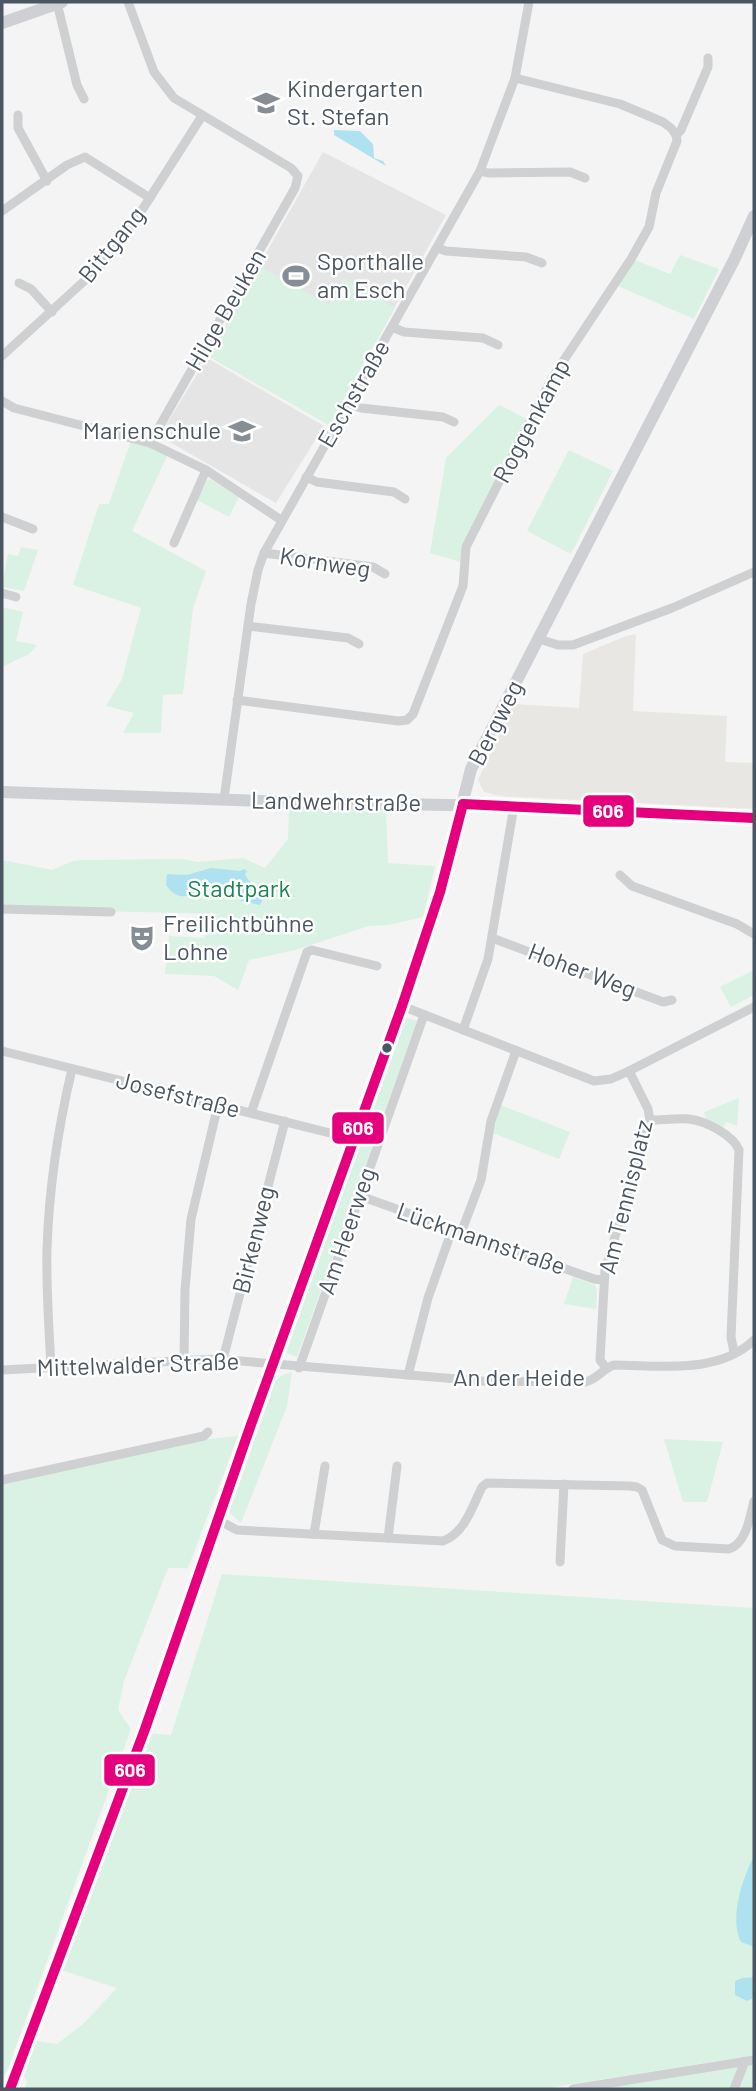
<svg xmlns="http://www.w3.org/2000/svg" width="756" height="2091" viewBox="0 0 756 2091" font-family="Barlow,sans-serif">
<style>
.commercial{fill:#e8e7e3}
.education{fill:#e6e5e6}
.green{fill:#d9f2e3}
.water{fill:#aee2f0}
.lines{fill:none;stroke-linecap:round;stroke-linejoin:round}
.street{stroke:#ced0d2;stroke-width:9}
.secondary{stroke:#ced0d4;stroke-width:12}
.bus-1-casing{stroke:#fff;stroke-width:16}
.bus-1{stroke:#e5007d;stroke-width:10}
.bus-dot{fill:#4a5661;stroke:#fff;stroke-width:2.5}
.labels{text-anchor:middle;stroke-width:5;stroke-linejoin:round;paint-order:stroke}
.poi-label{font-size:24px;fill:#4a5661;stroke:#fff;text-anchor:start}
.street-label{font-size:24px;fill:#4a5661;stroke:#fff}
.park-label{font-size:24px;fill:#17864f;stroke:#fff}
.line-badge{stroke:#fff;stroke-width:2.5}
.badge-label{font-size:19px;text-anchor:middle;font-weight:bold;fill:#fff}
</style>
<rect width="100%" height="100%" fill="#f4f4f4"/>
<path class="commercial" d="M636,634L633,711L727,716L725,762L754,763V809L500,796L484,792L478,780L514,704L579,708L583,654L626,636Z"/>
<g class="education">
<path d="M323,152L446,215L329,425L208,356Z"/>
<path d="M207,358L324,426L276,503L159,436Z"/>
</g>
<g class="green">
<path d="M680,255L719,269L694,319L618,286L635,260L670,274Z"/>
<path d="M259,266L329,305L344,278L395,308L329,425L208,356Z"/>
<path d="M499,405L531,421L466,547L464,563L430,553L446,458Z"/>
<path d="M132,438L169,452L132,531L206,571L193,608L183,694L163,695L161,733H123L134,713L106,706L122,679L141,608L73,585L99,504H109Z"/>
<path d="M569,450L613,471L571,554L527,531Z"/>
<path d="M210,479L239,497L229,517L197,500L207,480Z"/>
<path d="M21,547L38,550L24,591L2,587L8,554L18,556Z"/>
<path d="M2,607L23,612L16,641L37,645L29,654L2,667Z"/>
<path d="M289,808L386,810L388,863L435,866L423,917L389,925L369,926L295,950L249,960L238,990L214,976L165,974L169,936L205,938L206,916L224,914L2,909V860L52,870L73,861L83,860L182,859L197,862L243,858L265,868L288,839Z"/>
<path d="M754,970V995L731,1007L720,987Z"/>
<path d="M404,1017L417,1021L297,1357L286,1353Z"/>
<path d="M739,1098L737,1126L726,1122L724,1127L706,1119L704,1112Z"/>
<path d="M500,1105L570,1132L559,1159L493,1133Z"/>
<path d="M573,1277L595,1285L597,1291L596,1309L564,1304Z"/>
<path d="M292,1372L287,1406L241,1523L229,1512L275,1382L282,1375Z"/>
<path d="M238,1436L188,1568H168L124,1681L118,1710L131,1729L7,2071L2,2076V1482L191,1441Z"/>
<path d="M664,1439L723,1442L707,1502H683Z"/>
<path d="M222,1574L754,1608V1856C739,1883 733,1912 741,1942L754,1947V1977L743,1978L747,2001L754,1998V2055L542,2089H25L27,2081L24,2076L36,2041L57,2044L83,2024L117,1988L61,1970L147,1733L171,1735Z"/>
<path d="M754,2064V2089H597Z"/>
</g>
<g class="water">
<path d="M334,130L360,131L373,144L374,158L383,161L386,166L334,135Z"/>
<path d="M211,868L240,871L244,869L247,871L245,874C249,884 259,887 263,897L260,905L241,901C237,897 236,891 231,888C210,872 187,916 166,885L167,874L187,875Z"/>
<path d="M754,1856V1947L741,1942C729,1919 742,1878 754,1856Z"/>
<path d="M754,1977V1998L747,2001L735,1995V1981L743,1978Z"/>
</g>
<g class="lines">
<g class="street">
<path d="M128,2L154,72L174,98L291,168L298,176L295,188L150,443"/>
<path d="M57,3L77,85L84,99"/>
<path d="M18,115V128L47,181"/>
<path d="M676,135L681,130L708,67V58"/>
<path d="M480,171L488,173L570,172L585,178"/>
<path d="M2,211L67,165L85,157L150,198"/>
<path d="M437,248L446,251L526,257L542,263"/>
<path d="M19,283L31,289L52,312"/>
<path d="M392,327L404,332L483,338L498,345"/>
<path d="M2,356L104,263L128,232L202,116"/>
<path d="M2,401L14,408L150,443L206,470L281,520"/>
<path d="M349,404L361,408L443,417L454,422"/>
<path d="M306,477L317,482L394,492L405,499"/>
<path d="M2,517L33,529"/>
<path d="M174,543L206,470"/>
<path d="M264,553L373,567L385,574"/>
<path d="M2,593L16,597"/>
<path d="M248,626L348,638L359,644"/>
<path d="M539,639L558,645H573L672,608L754,572"/>
<path d="M237,700L398,721L407,720L413,714L463,586L466,547L552,378L631,259L649,227L656,193L677,141L676,135L671,128L663,122L620,104L515,78"/>
<path d="M224,799L251,604L258,570L264,553L480,171L515,78L529,2"/>
<path d="M620,875L632,886L737,924L754,934"/>
<path d="M2,909L111,912"/>
<path d="M492,938L663,1002L672,1000"/>
<path d="M402,1006L594,1081L611,1079L629,1071L754,1007"/>
<path d="M463,1030L488,959L514,806"/>
<path d="M2,1051L354,1139"/>
<path d="M251,1113L307,952L312,950L377,966"/>
<path d="M650,1120C662,1120 676,1118 689,1119C706,1121 733,1135 739,1150L731,1337L734,1352"/>
<path d="M360,1196L594,1279L604,1280"/>
<path d="M461,1233L481,1180L491,1121L516,1051"/>
<path d="M223,1359L285,1121"/>
<path d="M184,1360L185,1290L191,1219L218,1105"/>
<path d="M51,1367C49,1328 46,1288 47,1249C49,1188 58,1128 72,1069"/>
<path d="M299,1368L424,1015"/>
<path d="M606,1368L600,1360L605,1270L650,1120L648,1109L629,1071"/>
<path d="M2,1370L216,1359L482,1381L585,1382C598,1379 602,1369 614,1365C659,1365 718,1375 754,1340"/>
<path d="M408,1375L428,1298L452,1230"/>
<path d="M2,1480L204,1436L208,1432"/>
<path d="M218,1520L237,1530L443,1541C465,1533 472,1507 482,1487L487,1483L630,1486L637,1487L642,1490L662,1540L675,1546L729,1549C746,1544 750,1517 754,1501"/>
<path d="M314,1534L325,1466"/>
<path d="M388,1538L397,1466"/>
<path d="M560,1562L564,1484"/>
<path d="M573,2089L754,2060"/>
<path d="M734,2089L745,2061"/>
</g>
<g class="secondary">
<path d="M2,23L62,2"/>
<path d="M2,792L323,803L514,806L754,818"/>
<path d="M10,2089L145,1729L248,1433L402,1006L440,892L471,769L735,258L754,216"/>
</g>
<g class="bus-1-casing">
<g id="bus-1">
<path d="M463,804L754,818"/>
<path d="M10,2089L145,1729L248,1433L402,1006L440,892L463,804"/>
</g>
</g>
<use href="#bus-1" class="bus-1"/>
</g>
<defs>
<g id="school-bare" transform="scale(2.1)"><path d="M0-5L7-2L0 1L-7-2ZM-4 1L0 2.5L4 1V4Q0 6-4 4Z" fill="#868d94" stroke="#fff" stroke-width="2.5" paint-order="stroke"/></g>
<g id="stadium-bare" transform="scale(2.1)"><path d="M0-5a6.5 5 0 1 0 0 10a6.5 5 0 1 0 0-10ZM-3.5-1.8h7v3.6h-7Z" fill="#868d94" stroke="#fff" stroke-width="2.5" paint-order="stroke"/></g>
<g id="theatre-bare" transform="scale(2.1)"><path d="M-5-5.5Q0-4 5-5.5V0Q5 5 0 6Q-5 5-5 0ZM-3.3-2.5H-1v1.5H-3.3ZM1-2.5H3.3v1.5H1ZM-2.8 1Q0 5.5 2.8 1Z" fill="#868d94" stroke="#fff" stroke-width="2.5" paint-order="stroke"/></g>
</defs>
<g fill-rule="evenodd">
<use href="#school-bare" x="266" y="103"/>
<use href="#stadium-bare" x="296" y="276"/>
<use href="#school-bare" x="242" y="431"/>
<use href="#theatre-bare" x="142" y="938"/>
</g>
<circle class="bus-dot" cx="387" cy="1048" r="6"/>
<g class="labels">
<g class="poi-label">
<text x="287" y="97">Kindergarten<tspan x="287" dy="28">St. Stefan</tspan></text>
<text x="317" y="270">Sporthalle<tspan x="317" dy="28">am Esch</tspan></text>
<text x="221" y="439" text-anchor="end">Marienschule</text>
<text x="163" y="932">Freilichtbühne<tspan x="163" dy="28">Lohne</tspan></text>
</g>
<g class="street-label">
<text transform="translate(112 245) rotate(-51)" y="8">Bittgang</text>
<text transform="translate(226 310) rotate(-60)" y="8">Hilge Beuken</text>
<text transform="translate(354 394) rotate(-60)" y="8">Eschstraße</text>
<text transform="translate(532 421) rotate(-62)" y="8">Roggenkamp</text>
<text transform="translate(325 563) rotate(9)" y="8">Kornweg</text>
<text transform="translate(496 723) rotate(-63)" y="8">Bergweg</text>
<text transform="translate(336 802) rotate(1)" y="8">Landwehrstraße</text>
<text transform="translate(582 971) rotate(21)" y="8">Hoher Weg</text>
<text transform="translate(178 1095) rotate(14)" y="8">Josefstraße</text>
<text transform="translate(626 1197) rotate(-76)" y="8">Am Tennisplatz</text>
<text transform="translate(347 1231) rotate(-71)" y="8">Am Heerweg</text>
<text transform="translate(481 1239) rotate(19)" y="8">Lückmannstraße</text>
<text transform="translate(254 1240) rotate(-76)" y="8">Birkenweg</text>
<text transform="translate(138 1365) rotate(-2)" y="8">Mittelwalder Straße</text>
<text x="519" y="1386">An der Heide</text>
</g>
<g class="park-label">
<text x="239" y="897">Stadtpark</text>
</g>
</g>
<g class="line-badge">
<rect x="582" y="794" width="53" height="34" rx="7" fill="#e5007d"/>
<rect x="331" y="1111" width="54" height="34" rx="7" fill="#e5007d"/>
<rect x="103" y="1753" width="53" height="34" rx="7" fill="#e5007d"/>
</g>
<g class="badge-label">
<text x="608" y="818">606</text>
<text x="358" y="1135">606</text>
<text x="130" y="1777">606</text>
</g>
<rect width="756" height="2091" fill="none" stroke="#4a5661" stroke-width="7"/>
</svg>
